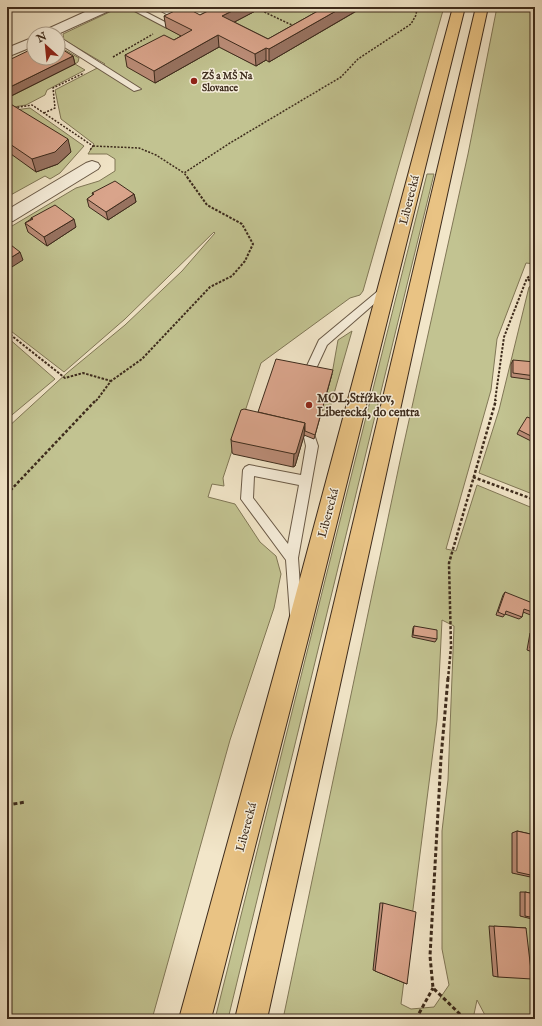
<svg xmlns="http://www.w3.org/2000/svg" width="542" height="1026" viewBox="0 0 542 1026" font-family="'IM FELL English',serif">
<style>
.green{fill:#c2c391;stroke:#807756;fill-rule:evenodd}
.lines{fill:none;stroke-linecap:round;stroke-linejoin:round}
.service-casing{stroke:#6a5a47;stroke-width:2}
.minor-casing{stroke:#6a5a47;stroke-width:2}
.trunk-casing{stroke:#3d2b1c;stroke-width:2}
.path-far3{stroke:#3d2b1c;stroke-width:1.5;stroke-dasharray:2 1.5;stroke-linecap:butt}
.path-far2{stroke:#3d2b1c;stroke-width:2;stroke-dasharray:2.5 1.5;stroke-linecap:butt}
.path-far1{stroke:#3d2b1c;stroke-width:2.5;stroke-dasharray:3 2;stroke-linecap:butt}
.path{stroke:#3d2b1c;stroke-width:3;stroke-dasharray:4 2.5;stroke-linecap:butt}
.service{fill:#f7efdc;fill-rule:evenodd}
.minor{fill:#f7efdc;fill-rule:evenodd}
.trunk{fill:#e9c384;fill-rule:evenodd}
.wall{fill:#bb8d78;stroke:#3d2b1c}
.shaded-wall{fill:#987361;stroke:#3d2b1c}
.building{fill:#d9a48b;stroke:#3d2b1c}
.poi-dot{fill:#8f2418;stroke:#f7efdc;stroke-width:1.5}
.labels{text-anchor:middle;stroke-width:3;stroke-linejoin:round;paint-order:stroke}
.far-poi-label{font-size:10px;font-weight:bold;fill:#3d2b1c;stroke:#f7efdc;text-anchor:start}
.street-label{font-size:12px;fill:#3d2b1c;stroke:#f7efdc}
.poi-label{font-size:12px;font-weight:bold;fill:#3d2b1c;stroke:#f7efdc;text-anchor:start}
</style>
<rect width="100%" height="100%" fill="#f2e6c9"/>
<filter id="stains"><feTurbulence type="fractalNoise" baseFrequency=".005" numOctaves="4"/><feColorMatrix values="0 0 0 0 .2 0 0 0 0 .09 0 0 0 0 .02 0 0 0 .5 -.17"/></filter>
<radialGradient id="worn" r=".72"><stop offset=".6" stop-color="#630" stop-opacity="0"/><stop offset="1" stop-color="#630" stop-opacity=".3"/></radialGradient>
<g class="green">
<path d="M127,7L193,42L155,83L219,47L256,66L266,60L269,62L357,11L355,9L359,7H444L363,291L360,295L350,298L261,363L223,478L224,486L212,484L208,497L235,504L260,542L276,556L281,574L274,608L230,740L152,1019H7V428L67,373L125,325L182,271L215,233L214,232L125,319L64,372L7,328V229L76,188L99,181L115,171V159L107,154H88L94,144L61,119L55,90L105,64L64,40L63,34L118,8Z"/>
<path d="M263,7H337L268,51L223,28Z"/>
<path d="M497,7H535V264L526,263L497,339L491,390L446,549L456,551L477,485L535,509V1019H487L477,1000L473,1019H283L400,461L468,154ZM442,620L454,626L448,780L442,831V949L449,985L434,1007L411,1009L401,1004L437,720Z"/>
<path d="M58,46L79,58L78,62L75,64L85,70L47,90L45,95L26,105L7,108V94L11,96L74,64L58,54Z"/>
<path d="M30,108L84,146L60,173L50,179L45,176L7,197V157L11,154L7,111Z"/>
<path d="M427,174H434L228,1019H215Z"/>
<path d="M535,284V495L479,473L499,410L529,287Z"/>
<path d="M352,331L329,411L322,410L332,374L338,340Z"/>
<path d="M7,337L55,379L7,419Z"/>
</g>
<g class="lines">
<g class="service-casing">
<g id="service">
<path d="M127,7H136L167,23L175,19L154,7H163L185,19L167,28Z"/>
<path d="M58,38H61L141,89L134,91L58,43Z"/>
<path d="M387,285L390,286L392,288L390,290L327,345L314,373H306L305,370L319,340L384,286Z"/>
<path d="M310,432L314,434L318,446L298,558L302,614L301,618L296,620L291,618L290,614L286,560L241,499L243,470L245,467L249,465L301,475L306,446L304,437L306,434ZM254,476L299,485L288,544L253,498Z"/>
</g>
</g>
<g class="minor-casing">
<g id="minor">
<path d="M96,7H112L111,10L58,34H41L43,31Z"/>
<path d="M34,37V46L7,57V48Z"/>
<path d="M92,161L98,163L100,166L98,169L13,221L7,222V210L86,163Z"/>
</g>
</g>
<g class="trunk-casing">
<g id="trunk">
<path d="M453,7H465L310,631L211,1019H179L286,631Z"/>
<path d="M476,7H488L267,1019H235Z"/>
</g>
</g>
<g class="path-far3">
<path d="M258,9L294,26"/>
<path d="M192,13L204,7"/>
<path d="M113,57L153,34"/>
<path d="M7,109L32,105L93,146L90,150"/>
<path d="M44,113L55,108L53,88L84,73"/>
<path d="M93,146L139,148L156,155L184,173"/>
<path d="M188,178L184,173L230,143L341,77L358,59L411,24L416,15L417,7"/>
</g>
<g class="path-far2">
<path d="M528,279L535,287"/>
<path d="M7,332L65,378L83,373L111,381"/>
<path d="M96,401L111,381L142,359L210,287L232,276L245,261L253,244L242,224L207,205L187,177"/>
<path d="M495,401L504,337L527,278L535,273"/>
</g>
<g class="path-far1">
<path d="M473,477L535,500"/>
<path d="M7,494L96,400"/>
<path d="M448,679L451,647L449,563L496,400"/>
</g>
<g class="path">
<path d="M448,678L441,758L430,956L433,988L465,1019"/>
<path d="M7,805L26,802"/>
<path d="M416,1019L433,988"/>
</g>
<use href="#service" class="service"/>
<use href="#minor" class="minor"/>
<use href="#trunk" class="trunk"/>
</g>
<g class="wall">
<path d="M216,7H263L234,22L268,39L325,7H359L358,8V10L269,62L266,60L256,66L219,47L155,83L127,67L125,55L174,40L181,36L166,28L164,16L200,15Z"/>
<path d="M73,56L75,64L11,96L7,94V61Z"/>
<path d="M7,103L71,152L58,164L36,172L11,154L7,157Z"/>
<path d="M92,193L134,194L136,202L108,220L89,207L87,199L93,195Z"/>
<path d="M31,218L76,227L47,246L28,232L25,223L31,219Z"/>
<path d="M513,360L535,376L533,380L511,377V364Z"/>
<path d="M332,374L314,439L304,435L295,466L293,467L233,454L232,452L231,439L258,412Z"/>
<path d="M535,420V443L517,434L519,430Z"/>
<path d="M505,592L535,613L533,616L523,612L522,617L519,619L505,614L503,617L496,615L503,595Z"/>
<path d="M414,626L437,639L435,642L412,637L413,628Z"/>
<path d="M533,631H535V653L527,650L530,633Z"/>
<path d="M517,831L535,835V878L512,873V833Z"/>
<path d="M520,892H525L535,894V953H531L532,919L520,916Z"/>
<path d="M380,903H383L407,984L373,970Z"/>
<path d="M489,926L526,928L498,977L493,976Z"/>
</g>
<g class="shaded-wall">
<path d="M7,7H20L7,12Z"/>
<path d="M240,7H263L223,28L222,16Z"/>
<path d="M343,7H359L358,8V10L269,62V49Z"/>
<path d="M218,35L219,47L155,83L154,71Z"/>
<path d="M266,48V60L256,66L255,54Z"/>
<path d="M73,56L75,64L11,96L8,88Z"/>
<path d="M68,139L71,152L58,164L36,172L32,159Z"/>
<path d="M7,142L11,154L7,157Z"/>
<path d="M134,194L136,202L108,220L106,212Z"/>
<path d="M74,219L76,227L47,246L44,237Z"/>
<path d="M20,252L23,260L7,270V260Z"/>
<path d="M305,423L304,436L295,466L293,467L294,454Z"/>
</g>
<g class="building">
<path d="M183,7H185L200,15L216,7H240L222,16L268,39L325,7H343L269,49L266,48L255,54L218,35L154,71L125,55L164,35L174,40L192,30L164,16Z"/>
<path d="M58,47L73,56L8,88L7,87V61L34,48V58H58Z"/>
<path d="M7,103H9L68,139L55,152L32,159L7,142Z"/>
<path d="M115,181L134,194L106,212L87,199L94,194L92,193Z"/>
<path d="M55,205L74,219L44,237L25,223L33,219L31,218Z"/>
<path d="M7,242L20,252L7,260Z"/>
<path d="M276,359L333,370L315,435L305,431V423L258,412Z"/>
<path d="M513,360L535,362V376L513,373Z"/>
<path d="M244,409L305,423L296,453L294,454L232,441L231,439L241,410Z"/>
<path d="M527,417L535,420V438L519,430Z"/>
<path d="M505,592L535,604V613L524,609L522,617L506,611L505,615L498,612Z"/>
<path d="M414,626L437,630V639L413,635Z"/>
<path d="M533,631H535V650L530,648Z"/>
<path d="M517,831L535,835V876L517,872Z"/>
<path d="M525,892L535,894V918L525,916Z"/>
<path d="M383,903L416,912L407,984L375,971Z"/>
<path d="M494,926L526,928L532,979L498,977Z"/>
</g>
<g class="poi-dot">
<circle cx="194" cy="81" r="4"/>
<circle cx="309" cy="405" r="4"/>
</g>
<g class="labels">
<g class="far-poi-label">
<text x="202" y="79">ZŠ a MŠ Na<tspan x="202" dy="12">Slovance</tspan></text>
</g>
<g class="street-label">
<text transform="translate(409 200) rotate(-76)" y="4">Liberecká</text>
<text transform="translate(328 513) rotate(-75)" y="4">Liberecká</text>
<text transform="translate(246 827) rotate(-75)" y="4">Liberecká</text>
</g>
<g class="poi-label">
<text x="317" y="402">MOL,Střížkov,<tspan x="317" dy="14">Liberecká, do centra</tspan></text>
</g>
</g>
<rect width="542" height="1026" fill="none" stroke="#f2e6c9" stroke-width="24"/>
<rect x="8" y="8" width="526" height="1010" fill="none" stroke="#3d2b1c" stroke-width="2"/>
<rect x="12" y="12" width="518" height="1002" fill="none" stroke="#3d2b1c"/>
<g transform="translate(46 46) rotate(333)"><circle r="19" fill="#f7efdc" stroke="#ada18f"/>
<path d="M0-3L7 15L0 10L-7 15Z" fill="#8f2418"/>
<text y="-6" font-size="11" font-weight="bold" text-anchor="middle" fill="#3d2b1c">N</text>
</g>
<rect width="100%" height="100%" filter="url(#stains)"/>
<rect width="100%" height="100%" fill="url(#worn)"/>
</svg>
